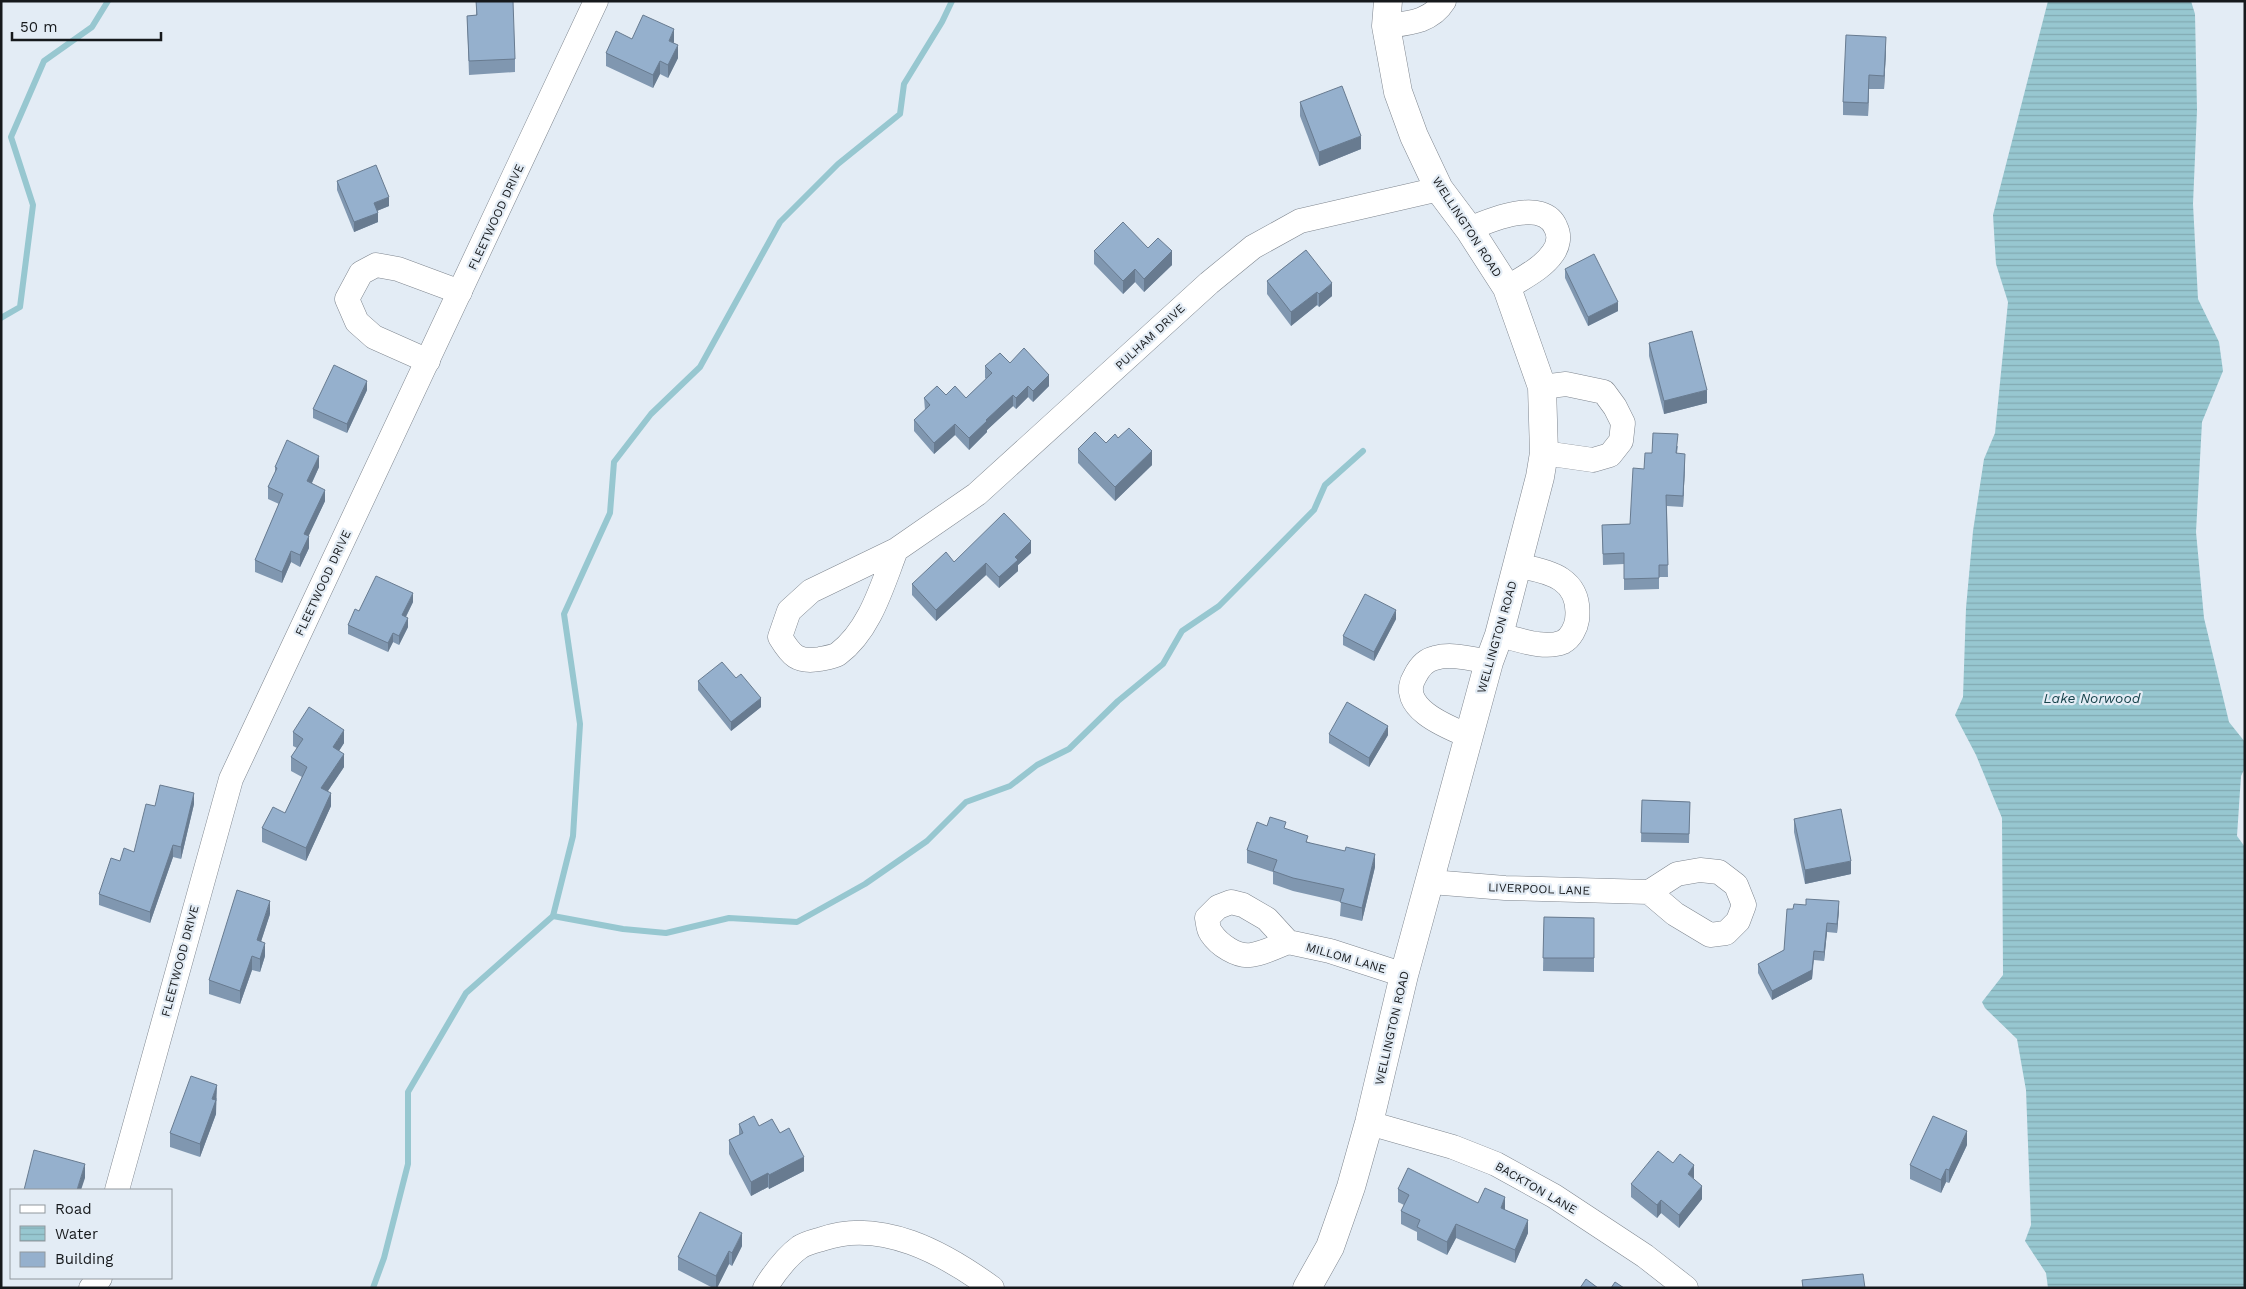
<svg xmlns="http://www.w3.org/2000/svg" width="2246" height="1289" viewBox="0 0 2246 1289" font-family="'Work Sans',sans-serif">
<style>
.water{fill:url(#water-rules)}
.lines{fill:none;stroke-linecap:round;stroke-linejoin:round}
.stream{stroke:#97c7d0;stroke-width:6}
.street-casing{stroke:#7f868f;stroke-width:25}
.secondary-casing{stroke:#7f868f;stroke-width:29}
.street{stroke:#fff;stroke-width:24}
.secondary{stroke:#fff;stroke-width:28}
.wall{fill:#8097b0}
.shaded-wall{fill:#687b90}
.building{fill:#95b0cd;stroke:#687b90}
.labels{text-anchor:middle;stroke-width:4.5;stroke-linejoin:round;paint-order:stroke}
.street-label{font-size:12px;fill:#16191c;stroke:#e3ecf5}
.water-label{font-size:14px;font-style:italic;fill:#18444c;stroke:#e3ecf5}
</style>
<defs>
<pattern id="water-rules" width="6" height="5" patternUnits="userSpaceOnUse" patternTransform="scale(1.25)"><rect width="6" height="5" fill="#97c7d0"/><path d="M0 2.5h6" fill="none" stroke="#81aab2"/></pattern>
</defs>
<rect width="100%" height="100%" fill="#e3ecf5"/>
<path class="water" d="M2048,1H2191L2195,14L2197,110L2193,204L2198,299L2219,342L2223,371L2202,422L2196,532L2204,618L2229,722L2245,742V768L2241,776L2237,836L2245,847V1288H2048L2046,1273L2025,1241L2031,1225L2026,1090L2017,1039L1985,1008L1982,1002L2003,975L2002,818L1976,755L1955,715L1963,697L1966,608L1973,531L1984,459L1995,433L2008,302L1996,264L1993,215Z"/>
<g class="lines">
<g class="stream">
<path d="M1,318L20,307L33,205L11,137L44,61L92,27L108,1"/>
<path d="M553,916L623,929L666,933L729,918L797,922L865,884L927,841L966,802L1010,786L1037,765L1069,749L1118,701L1163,664L1182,631L1219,606L1314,510L1325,485L1363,451"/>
<path d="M373,1288L384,1258L408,1164V1092L466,993L553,916L573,836L580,724L564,614L610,513L614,462L651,414L700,367L780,222L838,164L900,114L904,84L942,22L952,1"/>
</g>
<g class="street-casing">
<g id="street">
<path d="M1386,26C1409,23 1431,22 1444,1"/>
<path d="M1469,229C1490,220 1544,197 1556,228C1560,236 1558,246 1553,253C1542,269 1522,278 1507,288"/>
<path d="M428,361L374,337L357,322L347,299L361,273L376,265L398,269L460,292"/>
<path d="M1542,387L1566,384L1604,392L1615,407L1623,423L1621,441L1610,455L1593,460L1544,453"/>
<path d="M896,550C882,586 870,630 838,654C833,657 825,658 820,659C797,663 791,655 780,637L789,611L811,591L896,550L977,494L1209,283L1253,247L1300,221L1439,189"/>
<path d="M1499,635C1518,639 1544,650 1563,642C1571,638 1576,627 1577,620C1582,579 1550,571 1518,566"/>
<path d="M1469,736C1447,727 1396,707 1415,676C1419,668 1425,660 1435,658C1452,653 1471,659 1489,662"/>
<path d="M1431,882L1505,888L1649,892L1675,914L1710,935L1726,933L1738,921L1744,905L1736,885L1719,872L1700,870L1677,874L1649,892"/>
<path d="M1288,942C1276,947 1264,953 1251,955C1237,957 1219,945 1211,933C1208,929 1208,923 1207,918L1218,907L1231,902L1243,905L1267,919L1288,942L1330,951L1404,975"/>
<path d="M1369,1123L1453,1147L1496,1164L1554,1196L1645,1256L1686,1288"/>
<path d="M117,1190L231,779L596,1"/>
<path d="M91,1288L100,1278"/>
<path d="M765,1288C775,1272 785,1258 800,1247C806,1243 815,1241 822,1239C881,1218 944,1253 992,1288"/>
</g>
</g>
<g class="secondary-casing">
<path id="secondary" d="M1307,1288L1330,1247L1351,1187L1369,1123L1404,975L1489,662L1499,635L1540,477L1544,453L1542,387L1507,288L1469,229L1439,189L1414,136L1398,92L1386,26L1388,1"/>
</g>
<use href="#street" class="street"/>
<use href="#secondary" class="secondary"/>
</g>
<g class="wall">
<path d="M476,1L515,59V72L469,75L467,16L476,15Z"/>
<path d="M632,39L674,43L678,58L668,78L660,74L653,88L606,66V53Z"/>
<path d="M1886,50L1884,89H1869L1868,116L1843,115V102Z"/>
<path d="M1300,102L1361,149L1319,166L1300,116Z"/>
<path d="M337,181L389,206L377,211L378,222L354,232L337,190Z"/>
<path d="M1148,248L1172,265L1144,292L1135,282L1123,294L1094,264V251Z"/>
<path d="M1306,250L1332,296L1319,307L1317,305L1291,326L1267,294V281Z"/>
<path d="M1565,269L1618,311L1588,326L1565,278Z"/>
<path d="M1649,343L1707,403L1664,414L1649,356Z"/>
<path d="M1010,363L1049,386L1033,402L1028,397L1016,409L1013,406L987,430V432L969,450L955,435L934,454L914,431V420L925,410L924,398L946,395L966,398L986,379L985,378V366Z"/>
<path d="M367,390L347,433L313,418V409Z"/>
<path d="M1118,438L1152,465L1115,501L1078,463V449L1106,443Z"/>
<path d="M1678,446L1677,453L1685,465L1683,507L1667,506L1668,577H1659V589L1624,590V564L1603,565L1602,525L1630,524L1652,453Z"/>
<path d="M275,467H319L312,483L325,501L308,536L309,548L300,567L291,562L282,583L255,572V560L279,504L268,499V487L275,474Z"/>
<path d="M1031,553L1018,565V571L999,588L986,575L936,621L912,595V584L954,562Z"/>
<path d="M413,602L406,617L408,627L399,645L393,642L388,652L348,634V625L359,611Z"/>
<path d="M1396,619L1374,661L1343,645V636Z"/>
<path d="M736,678L761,707L731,731L698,690V681Z"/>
<path d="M293,732L344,743L339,751L344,767L328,791L331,806L306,861L262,842V828L285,813L302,777L291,771V757L297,748L293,746Z"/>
<path d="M1329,734L1388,735L1369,767L1329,743Z"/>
<path d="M1642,800L1690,802L1689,843L1641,842Z"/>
<path d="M194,804L181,859L173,857L150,923L99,905V894L120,861L134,852L155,806Z"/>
<path d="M1794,819L1851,874L1805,884L1794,832Z"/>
<path d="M1267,826L1286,829L1308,842L1375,867L1362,921L1340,916L1341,902L1293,891L1273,884V872L1247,863V850Z"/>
<path d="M1793,909L1839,910L1837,933L1827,932L1824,961L1814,960L1812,979L1772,1000L1758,973V964L1784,950Z"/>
<path d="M270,914L261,941L265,956L260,972L252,970L240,1004L209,994V980Z"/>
<path d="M1544,917L1594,918V972L1543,971Z"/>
<path d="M217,1098L216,1101V1114L200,1157L170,1147V1133Z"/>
<path d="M739,1124L759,1126L780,1133L804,1171L769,1189L768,1187L751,1196L729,1154V1140L739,1135Z"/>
<path d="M1967,1145L1949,1183L1946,1182L1941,1193L1910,1179V1165Z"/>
<path d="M1694,1179L1702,1199L1679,1228L1661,1213L1657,1218L1631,1197V1184Z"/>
<path d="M1398,1189L1478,1203L1505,1210L1528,1233L1515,1263L1456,1238L1447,1255L1417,1240V1232L1401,1224V1211L1404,1205L1398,1202Z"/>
<path d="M742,1246L732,1266L729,1264L717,1288H713L678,1270V1257Z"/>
</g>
<g class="shaded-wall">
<path d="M674,29V43L669,41Z"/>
<path d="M1886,37V50L1884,89V76Z"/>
<path d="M678,45V58L668,78V65Z"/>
<path d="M660,61V74L653,88V75Z"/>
<path d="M1869,75V89L1868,116V103Z"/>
<path d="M1361,136V149L1319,166V152Z"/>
<path d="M389,197V206L374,212V203Z"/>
<path d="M378,213V222L354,232V222Z"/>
<path d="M1172,251V265L1144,292V279Z"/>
<path d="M1135,269V282L1123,294V281Z"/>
<path d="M1332,283V296L1319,307V294Z"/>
<path d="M1317,292V305L1291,326V312Z"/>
<path d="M1618,302V311L1588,326V317Z"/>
<path d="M1049,375V386L1033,402V391Z"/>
<path d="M367,381V390L347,433V424Z"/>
<path d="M1028,386V397L1016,409V398Z"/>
<path d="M1707,390V403L1664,414V401Z"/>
<path d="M1013,395V406L987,430V432L969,450V438L986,420Z"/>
<path d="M955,424V435L934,454V443Z"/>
<path d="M1152,451V465L1115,501V487Z"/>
<path d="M1685,454V465L1683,507V496Z"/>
<path d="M319,456V467L307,493V481Z"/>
<path d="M325,490V501L304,546V534Z"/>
<path d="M309,536V548L300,567V555Z"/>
<path d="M1031,541V553L1018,565V571L999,588V577L1015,557Z"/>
<path d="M291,551V562L282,583V572Z"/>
<path d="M986,563V575L936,621V610Z"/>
<path d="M413,593V602L402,624V615Z"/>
<path d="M1396,610V619L1374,661V652Z"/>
<path d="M408,618V627L399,645V636Z"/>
<path d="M393,633V642L388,652V643Z"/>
<path d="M761,698V707L731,731V722Z"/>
<path d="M1388,726V735L1369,767V758Z"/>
<path d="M344,730V743L333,760V747Z"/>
<path d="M344,754V767L321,801V788Z"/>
<path d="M194,793V804L181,859V847Z"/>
<path d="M331,793V806L306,861V848Z"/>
<path d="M173,845V857L150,923V912Z"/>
<path d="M1375,854V867L1362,921V908Z"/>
<path d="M1851,861V874L1805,884V870Z"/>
<path d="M270,901V914L257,954V940Z"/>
<path d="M1839,901V910L1837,933V924Z"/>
<path d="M1827,923V932L1824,961V952Z"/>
<path d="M265,943V956L260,972V959Z"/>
<path d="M1814,951L1812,979L1772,1000V991Z"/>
<path d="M252,956V970L240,1004V991Z"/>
<path d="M217,1085L216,1114L200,1157V1144L212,1099Z"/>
<path d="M1967,1131V1145L1949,1183V1170Z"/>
<path d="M804,1157V1171L769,1189V1175Z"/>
<path d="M85,1164V1178L81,1190H77Z"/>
<path d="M1694,1165V1179L1688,1174Z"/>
<path d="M1946,1169V1182L1941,1193V1180Z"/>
<path d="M768,1173V1187L751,1196V1182Z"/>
<path d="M1702,1186V1199L1679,1228V1215Z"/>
<path d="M1505,1197V1211L1501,1208Z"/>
<path d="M1661,1200V1213L1657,1218V1205Z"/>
<path d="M1528,1220V1233L1515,1263V1250Z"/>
<path d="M1456,1224V1238L1447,1255V1242Z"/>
<path d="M742,1233V1246L732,1266V1253Z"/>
<path d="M729,1251V1264L717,1288H716V1276Z"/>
</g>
<g class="building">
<path d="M476,1H513L515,59L469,61L467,16L477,15Z"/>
<path d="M643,15L674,29L669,41L678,45L668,65L660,61L653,75L606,53L616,31L632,39Z"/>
<path d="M1846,35L1886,37L1884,76L1869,75L1868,103L1843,102Z"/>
<path d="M1342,86L1361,136L1319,152L1300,102Z"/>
<path d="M376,165L389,197L374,203L378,213L354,222L337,181Z"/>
<path d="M1123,222L1148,248L1158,238L1172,251L1144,279L1135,269L1123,281L1094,251Z"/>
<path d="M1306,250L1332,283L1319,294L1317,292L1291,312L1267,281Z"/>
<path d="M1594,254L1618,302L1588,317L1565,269Z"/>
<path d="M1692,331L1707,390L1664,401L1649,343Z"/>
<path d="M1024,348L1049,375L1033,391L1028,386L1016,398L1013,395L986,420L987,421L969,438L955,424L934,443L914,420L930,405L924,398L937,386L946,395L955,386L966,398L992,373L985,366L1000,353L1010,363Z"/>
<path d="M334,365L367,381L347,424L313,409Z"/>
<path d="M1129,428L1152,451L1115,487L1078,449L1095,432L1106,443L1115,434L1118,438Z"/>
<path d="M1653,433L1678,434L1676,453L1685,454L1683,496L1666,495L1668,565H1659V578L1624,579V553L1603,554L1602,525L1630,524L1633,468L1644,469L1645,453H1652Z"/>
<path d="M287,440L319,456L307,481L325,490L304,534L309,536L300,555L291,551L282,572L255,560L283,494L268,487L277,468L275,467Z"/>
<path d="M1004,513L1031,541L1015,557L1018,560L999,577L986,563L936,610L912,584L946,552L954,562Z"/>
<path d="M376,576L413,593L402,615L408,618L399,636L393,633L388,643L348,625L355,609L359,611Z"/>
<path d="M1365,594L1396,610L1374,652L1343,636Z"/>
<path d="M722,662L736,678L741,674L761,698L731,722L698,681Z"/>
<path d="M1347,702L1388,726L1369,758L1329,734Z"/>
<path d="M309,707L344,730L333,747L344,754L321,788L331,793L306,848L262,828L273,807L285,813L307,767L291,757L303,739L293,732Z"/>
<path d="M160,785L194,793L181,847L173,845L150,912L99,894L111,858L120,861L124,848L134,852L146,804L155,806Z"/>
<path d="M1642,800L1690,802L1689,834L1641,833Z"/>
<path d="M1841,809L1851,861L1805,870L1794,819Z"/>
<path d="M1270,817L1286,822L1284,828L1308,836L1306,842L1345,851L1346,847L1375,854L1362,908L1340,902L1344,889L1293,878L1273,871L1277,860L1247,850L1257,822L1267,826Z"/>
<path d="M237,890L270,901L257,940L265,943L260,959L252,956L240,991L209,980Z"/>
<path d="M1806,899L1839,901L1837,924L1827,923L1824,952L1814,951L1812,970L1772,991L1758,964L1784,950L1787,909H1793L1794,904L1806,905Z"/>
<path d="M1544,917L1594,918V958H1543Z"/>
<path d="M191,1076L217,1085L212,1099L216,1100L200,1144L170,1133Z"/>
<path d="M754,1116L759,1126L772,1119L780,1133L789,1128L804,1157L769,1175L768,1173L751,1182L729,1140L743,1133L739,1124Z"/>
<path d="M1933,1116L1967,1131L1949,1170L1946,1169L1941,1180L1910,1165Z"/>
<path d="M34,1150L85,1164L77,1190H24Z"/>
<path d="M1658,1151L1673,1163L1680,1154L1694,1165L1688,1174L1702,1186L1679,1215L1661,1200L1657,1205L1631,1184Z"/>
<path d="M1408,1168L1478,1203L1485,1188L1505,1197L1501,1208L1528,1220L1515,1250L1456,1224L1447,1242L1417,1227L1420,1220L1401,1211L1409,1195L1398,1189Z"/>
<path d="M700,1212L742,1233L732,1253L729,1251L716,1276L678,1257Z"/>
<path d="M1863,1274L1865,1288H1803L1802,1280Z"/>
<path d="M1586,1279L1598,1288H1580Z"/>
<path d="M1615,1282L1624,1288H1611Z"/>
</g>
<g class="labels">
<g class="street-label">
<text transform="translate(496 217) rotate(-65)" y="4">FLEETWOOD DRIVE</text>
<text transform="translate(1467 227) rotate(57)" y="4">WELLINGTON ROAD</text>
<text transform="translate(1150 337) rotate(-43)" y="4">PULHAM DRIVE</text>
<text transform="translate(323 583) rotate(-65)" y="4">FLEETWOOD DRIVE</text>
<text transform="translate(1497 637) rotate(-74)" y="4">WELLINGTON ROAD</text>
<text transform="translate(1539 889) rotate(2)" y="4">LIVERPOOL LANE</text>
<text transform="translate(1346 958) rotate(16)" y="4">MILLOM LANE</text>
<text transform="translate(180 961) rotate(-75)" y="4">FLEETWOOD DRIVE</text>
<text transform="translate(1392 1028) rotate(-77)" y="4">WELLINGTON ROAD</text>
<text transform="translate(1536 1188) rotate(30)" y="4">BACKTON LANE</text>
</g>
<g class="water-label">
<text x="2092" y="703">Lake Norwood</text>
</g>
</g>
<rect width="2246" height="1289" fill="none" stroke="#16191c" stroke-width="5"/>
<rect x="10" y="1189" width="162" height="90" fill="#e3ecf5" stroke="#91989e"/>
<rect x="20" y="1205" width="25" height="8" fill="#ffffff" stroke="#91989e"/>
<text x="55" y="1214" font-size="15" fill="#16191c">Road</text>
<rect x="20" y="1226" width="25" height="15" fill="url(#water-rules)" stroke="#91989e"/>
<text x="55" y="1239" font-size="15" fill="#16191c">Water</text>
<rect x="20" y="1252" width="25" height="15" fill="#95b0cd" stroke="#91989e"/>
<text x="55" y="1264" font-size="15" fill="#16191c">Building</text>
<path d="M12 32v8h149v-8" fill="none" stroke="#16191c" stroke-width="2.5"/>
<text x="20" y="32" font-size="15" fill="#16191c" stroke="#e3ecf5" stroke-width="4" paint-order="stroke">50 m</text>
</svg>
